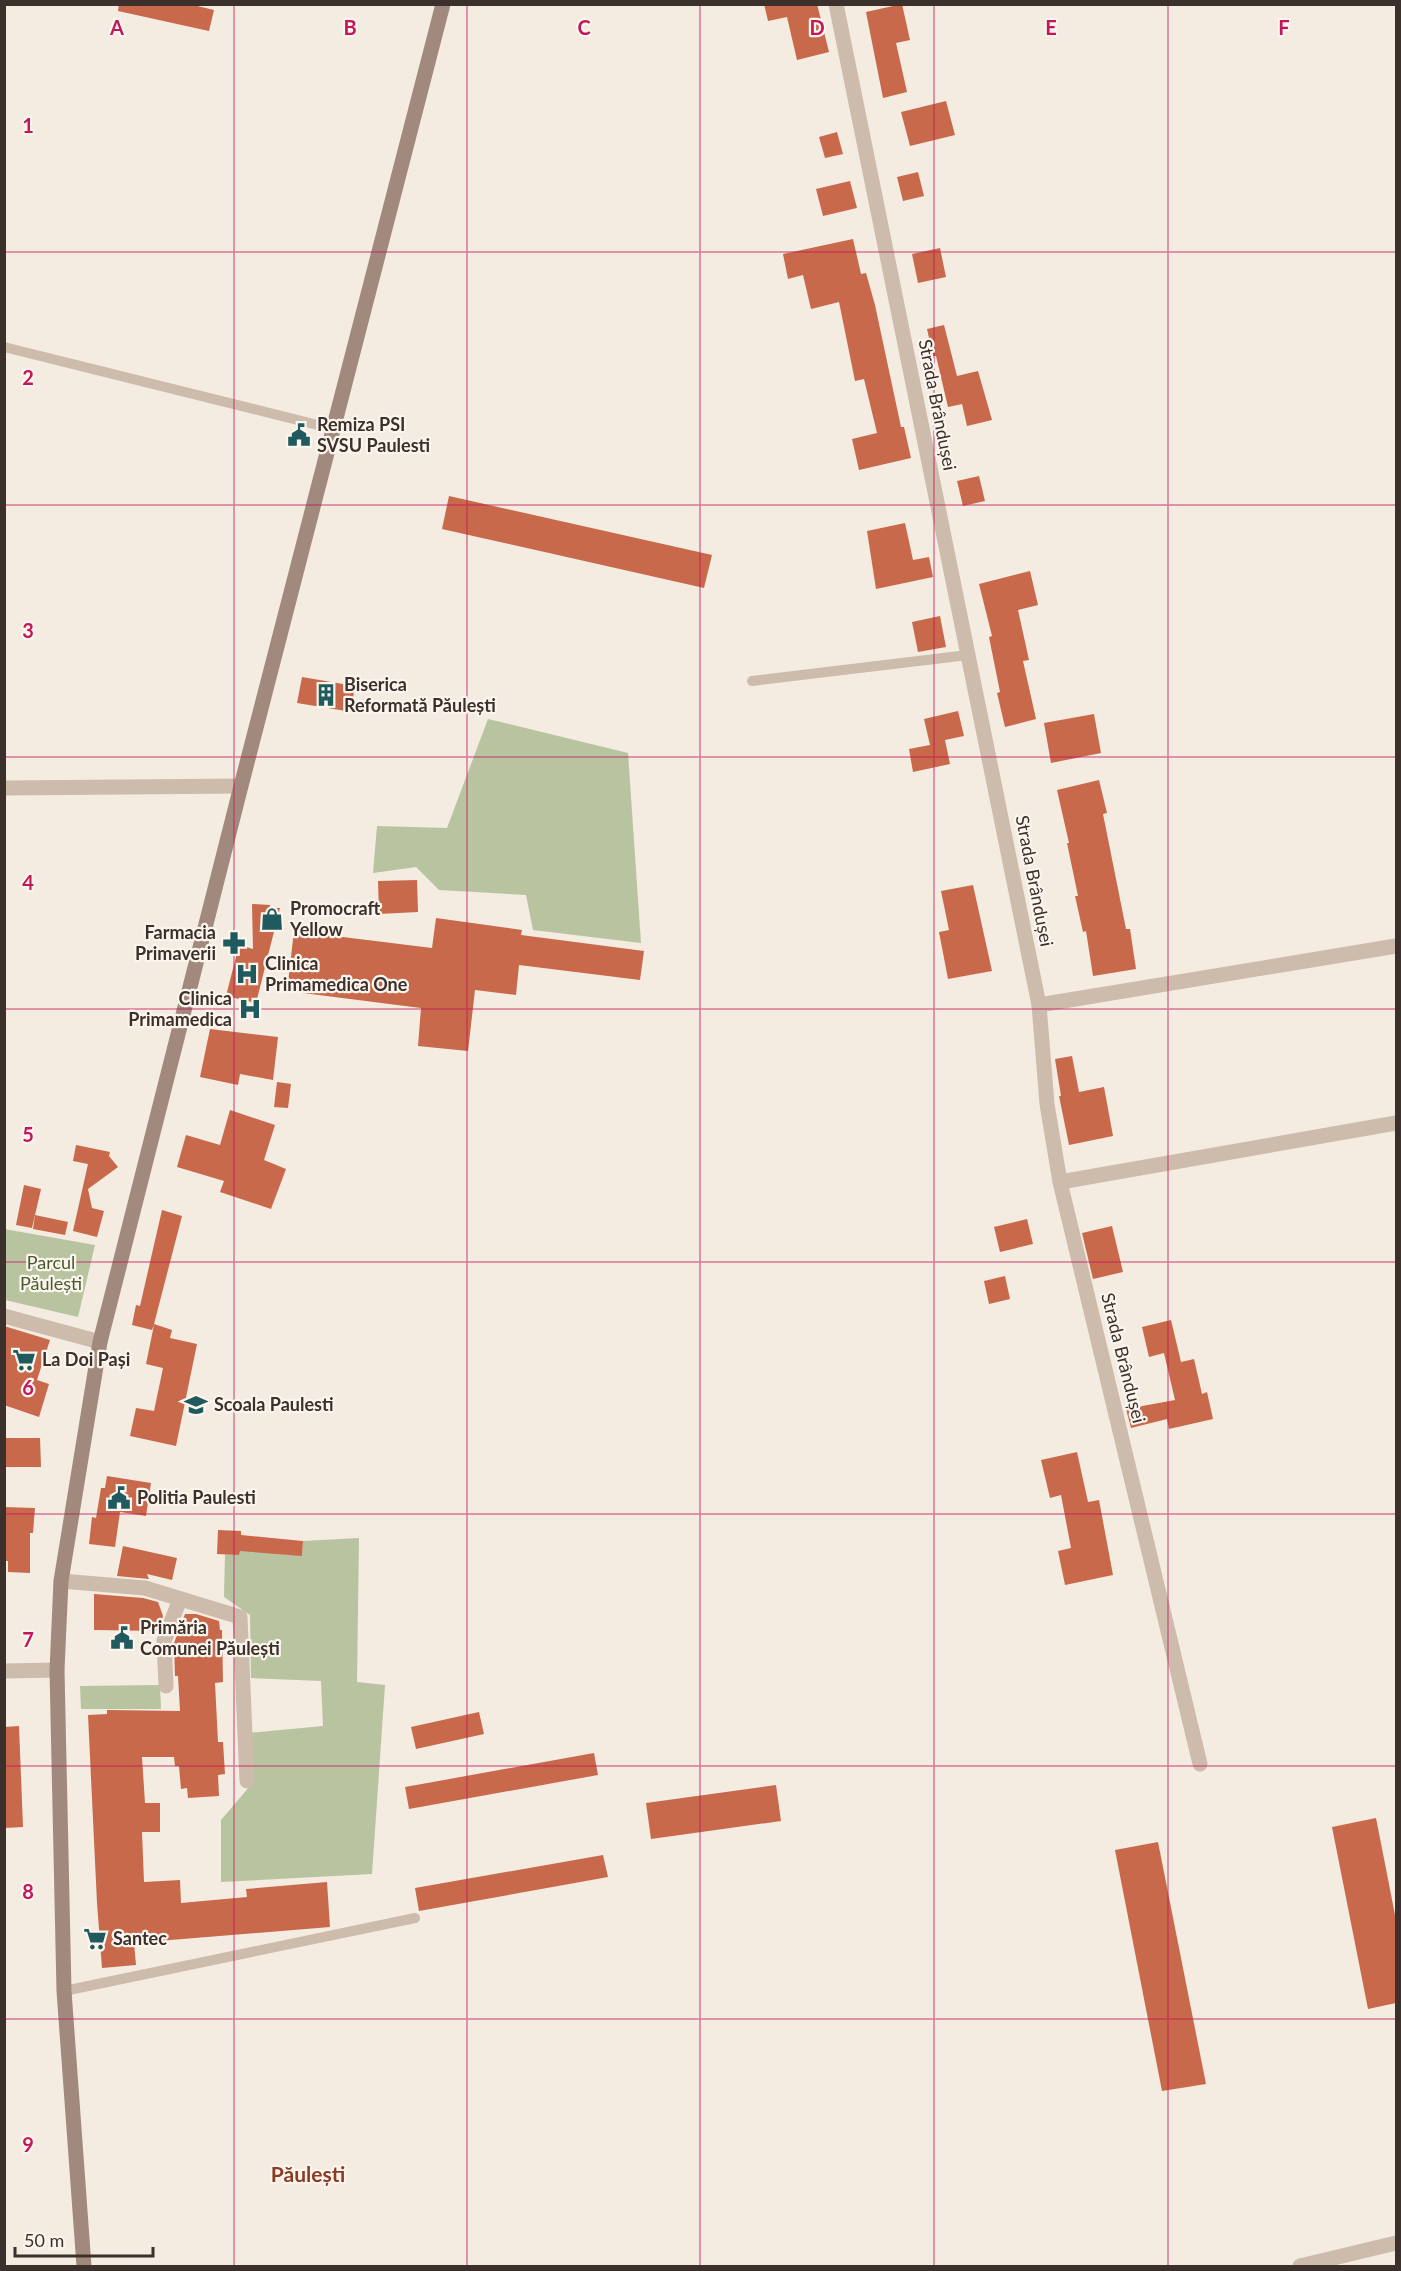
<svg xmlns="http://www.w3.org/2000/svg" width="1401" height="2271" viewBox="0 0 1401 2271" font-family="Lato,sans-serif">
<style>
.green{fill:#b8c4a0}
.building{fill:#c8694b}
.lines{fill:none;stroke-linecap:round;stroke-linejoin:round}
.lane{stroke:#cdbbac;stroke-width:10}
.street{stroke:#cdbbac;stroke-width:15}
.secondary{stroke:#a18a7d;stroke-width:15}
.grid{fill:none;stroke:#c2185b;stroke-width:1.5;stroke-opacity:0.55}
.labels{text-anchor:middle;stroke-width:4.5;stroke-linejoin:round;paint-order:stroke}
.street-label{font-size:18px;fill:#3b302b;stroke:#fbf5ee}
.poi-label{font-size:18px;font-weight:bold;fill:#3b302b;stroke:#fbf5ee;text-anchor:start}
.park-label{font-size:18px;fill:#4a5a2e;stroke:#fbf5ee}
.quarter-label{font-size:21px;font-weight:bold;fill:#8c3b22;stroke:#fbf5ee}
.grid-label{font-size:20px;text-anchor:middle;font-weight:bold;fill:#c2185b;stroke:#fbf5ee;stroke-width:4.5;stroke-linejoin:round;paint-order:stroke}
</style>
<rect width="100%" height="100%" fill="#f4ebe1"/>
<g class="green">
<path d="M488,719L628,753L641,943L533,930L526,895L439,890L416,867L373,873L377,826L447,828Z"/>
<path d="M4,1229L95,1245L78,1317L5,1300Z"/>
<path d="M359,1538L357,1682L385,1685L372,1874L221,1882V1820L250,1786L249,1733L323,1726L321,1681L251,1678L250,1615L224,1597L225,1554L239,1555L240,1543L302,1556L303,1541Z"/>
<path d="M160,1685L161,1709H81L80,1686Z"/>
</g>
<g class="building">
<path d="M119,4H189L214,10L209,31L118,11Z"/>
<path d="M764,4H817L829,52L797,60L787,17L768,21Z"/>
<path d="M902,4L910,40L896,43L907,92L883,98L866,12Z"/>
<path d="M946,101L955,135L910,146L901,112Z"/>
<path d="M837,132L843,154L825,158L819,137Z"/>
<path d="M918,172L924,196L903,201L897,177Z"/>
<path d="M850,181L857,208L823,216L816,189Z"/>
<path d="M853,239L861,274L866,273L875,305L901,427H904L911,458L859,470L852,439L877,433L864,379L855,381L839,302L811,309L803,275L788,279L783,254Z"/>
<path d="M940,248L946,277L918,283L912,254Z"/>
<path d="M944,325L957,376L978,371L992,420L967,426L962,404L948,407L936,356H933L927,329Z"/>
<path d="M979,476L985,501L963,506L957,481Z"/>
<path d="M449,496L712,555L704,588L442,529Z"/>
<path d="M905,523L913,560L929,557L933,577L876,589L867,531Z"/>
<path d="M1030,571L1038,605L1018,610L1029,660L1023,661L1036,719L1005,727L997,693L1000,692L989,637L992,636L979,584Z"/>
<path d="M940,616L946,647L918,652L912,622Z"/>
<path d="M302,677L349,685L354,691L352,707L346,711L297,703Z"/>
<path d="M958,711L964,736L945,740L950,764L913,772L909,749L930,745L924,719Z"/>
<path d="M1094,714L1101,753L1051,763L1044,723Z"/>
<path d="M1099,780L1107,813L1103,814L1126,929H1130L1136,969L1093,976L1086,931L1083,932L1075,896H1078L1067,843H1069L1057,790Z"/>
<path d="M417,880L418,912L379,914L378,881Z"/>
<path d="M973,885L992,971L948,979L939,932L949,930L941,891Z"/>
<path d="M252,904L270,905V908H280L256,1003L226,996L239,945L253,949Z"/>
<path d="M436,918L522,930L521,935L644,951L640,980L519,965L516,995L475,990L468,1051L418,1046L421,1008L287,991L294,931L432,948Z"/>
<path d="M210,1029L278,1037L273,1080L240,1074L238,1085L200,1077Z"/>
<path d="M1072,1056L1079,1092L1104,1087L1113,1136L1069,1145L1059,1096H1061L1055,1059Z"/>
<path d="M277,1082L291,1084L288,1108L274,1107Z"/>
<path d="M230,1110L275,1125L264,1160L286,1169L271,1209L220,1192L224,1181L177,1167L186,1135L220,1145Z"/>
<path d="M76,1145L110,1152L109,1156L118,1167L88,1189L92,1208L104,1211L97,1237L73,1231L88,1164L73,1161Z"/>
<path d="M24,1185L41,1189L32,1228L16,1225Z"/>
<path d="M162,1210L182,1216L154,1324L172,1330L170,1338L197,1344L176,1446L130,1436L136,1408L154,1411L163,1368L146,1364L154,1325L152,1330L132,1325L136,1305L140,1306Z"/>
<path d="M35,1215L68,1222L65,1235L33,1229Z"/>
<path d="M1027,1219L1033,1244L1000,1252L994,1227Z"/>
<path d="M1112,1226L1123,1272L1093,1279L1082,1233Z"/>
<path d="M1005,1276L1010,1299L989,1304L984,1281Z"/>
<path d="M1171,1320L1181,1362L1194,1359L1202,1394L1207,1392L1213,1419L1169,1429L1167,1419L1131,1428L1126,1409L1175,1400L1164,1353L1149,1357L1142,1327Z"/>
<path d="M4,1326L50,1340L37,1380L49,1384L39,1417L4,1405Z"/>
<path d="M4,1438H40L41,1467H4Z"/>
<path d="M1077,1452L1088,1502L1099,1500L1113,1575L1065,1585L1058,1551L1071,1548L1061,1495L1050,1498L1041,1460Z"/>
<path d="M107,1476L151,1483L146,1516L120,1512L115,1547L89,1544L92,1517L96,1518L101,1488H105Z"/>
<path d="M4,1507L35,1508L33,1533H30V1573L8,1572V1561H5Z"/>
<path d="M218,1530L241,1531V1535L303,1541L302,1556L240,1551L239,1555L217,1554Z"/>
<path d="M123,1546L177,1558L172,1580L147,1574L149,1579L117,1576Z"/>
<path d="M94,1594L143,1598L158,1602L163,1616L158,1631L94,1630Z"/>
<path d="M185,1614H196L219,1621L220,1630H222L223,1682L215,1683L218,1742H223L225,1774L218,1775L219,1796L188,1798L187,1788L181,1789L179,1766H175L174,1757H142L145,1803H160V1832H142L144,1882L180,1880L181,1903L247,1897L246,1889L327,1882L330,1927L134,1943L136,1965L102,1968L97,1903L88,1715L107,1714V1710L180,1711L178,1676H175L174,1643Z"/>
<path d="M479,1712L484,1734L416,1749L411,1727Z"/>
<path d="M19,1726L23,1827L4,1828V1727Z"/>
<path d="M594,1753L598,1775L409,1809L405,1787Z"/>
<path d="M776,1785L781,1821L651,1839L646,1803Z"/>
<path d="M1376,1818L1396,1920V2003L1368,2009L1332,1827Z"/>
<path d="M1158,1842L1206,2084L1162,2091L1115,1850Z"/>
<path d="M603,1855L608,1877L419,1911L415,1888Z"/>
</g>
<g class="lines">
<g class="lane">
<path d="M4,347L334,429"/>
<path d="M752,681L968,655"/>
<path d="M64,1991L415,1918"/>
</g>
<g class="street">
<path d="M836,4L1039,1005L1047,1104L1060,1182L1200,1764"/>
<path d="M4,788L241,786"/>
<path d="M1039,1005L1396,946"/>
<path d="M1060,1182L1396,1123"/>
<path d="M4,1316L100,1342"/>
<path d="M61,1581L145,1588L240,1617L247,1781"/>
<path d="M4,1671L57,1670"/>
<path d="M166,1686L164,1641L180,1599"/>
<path d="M1300,2266L1396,2243"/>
</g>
<path class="secondary" d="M84,2266L64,1991L57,1670L61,1581L100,1342L241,786L443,4"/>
</g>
<path class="grid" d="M234,4V2266M467,4V2266M700,4V2266M934,4V2266M1168,4V2266M4,252H1396M4,505H1396M4,757H1396M4,1009H1396M4,1262H1396M4,1514H1396M4,1766H1396M4,2019H1396"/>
<defs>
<g id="civic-bare" transform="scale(1.8)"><path d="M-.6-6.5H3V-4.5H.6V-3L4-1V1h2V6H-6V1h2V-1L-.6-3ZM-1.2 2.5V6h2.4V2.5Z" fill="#1f5a5e" stroke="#fbf5ee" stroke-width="2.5" paint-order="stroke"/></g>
<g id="building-bare" transform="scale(1.8)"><path d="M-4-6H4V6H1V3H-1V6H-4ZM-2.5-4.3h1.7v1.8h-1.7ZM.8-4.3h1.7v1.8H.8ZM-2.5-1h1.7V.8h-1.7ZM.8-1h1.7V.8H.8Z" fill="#1f5a5e" stroke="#fbf5ee" stroke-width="2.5" paint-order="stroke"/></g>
<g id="shop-bare" transform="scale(1.8)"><path d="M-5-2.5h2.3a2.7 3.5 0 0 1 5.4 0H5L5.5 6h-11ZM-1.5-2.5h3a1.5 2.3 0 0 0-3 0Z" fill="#1f5a5e" stroke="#fbf5ee" stroke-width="2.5" paint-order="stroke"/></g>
<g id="pharmacy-bare" transform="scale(1.8)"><path d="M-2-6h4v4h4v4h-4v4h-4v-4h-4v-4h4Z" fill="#1f5a5e" stroke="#fbf5ee" stroke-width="2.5" paint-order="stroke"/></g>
<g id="hospital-bare" transform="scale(1.8)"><path d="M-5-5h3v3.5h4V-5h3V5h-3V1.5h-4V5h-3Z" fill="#1f5a5e" stroke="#fbf5ee" stroke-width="2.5" paint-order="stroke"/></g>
<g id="supermarket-bare" transform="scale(1.8)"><path d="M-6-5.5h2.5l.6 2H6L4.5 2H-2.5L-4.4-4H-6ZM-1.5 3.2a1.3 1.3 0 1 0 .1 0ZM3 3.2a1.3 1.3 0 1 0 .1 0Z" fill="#1f5a5e" stroke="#fbf5ee" stroke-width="2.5" paint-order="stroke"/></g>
<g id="school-bare" transform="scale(1.8)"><path d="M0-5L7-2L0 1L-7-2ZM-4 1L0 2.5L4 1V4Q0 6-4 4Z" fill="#1f5a5e" stroke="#fbf5ee" stroke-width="2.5" paint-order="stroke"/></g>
</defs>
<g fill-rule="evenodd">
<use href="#civic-bare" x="299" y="435"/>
<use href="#building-bare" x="326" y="695"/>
<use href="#shop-bare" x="272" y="919"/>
<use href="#pharmacy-bare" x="234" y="943"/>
<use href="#hospital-bare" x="247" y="974"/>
<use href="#hospital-bare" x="250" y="1009"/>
<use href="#supermarket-bare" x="24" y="1360"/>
<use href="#school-bare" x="196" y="1405"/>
<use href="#civic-bare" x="119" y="1498"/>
<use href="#civic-bare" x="122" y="1638"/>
<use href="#supermarket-bare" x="95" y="1939"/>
</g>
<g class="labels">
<g class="street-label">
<text transform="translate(937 405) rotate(79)" y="6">Strada Brândușei</text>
<text transform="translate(1034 881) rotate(79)" y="6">Strada Brândușei</text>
<text transform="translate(1123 1358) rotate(76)" y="6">Strada Brândușei</text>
</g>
<g class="poi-label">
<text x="317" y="431">Remiza PSI<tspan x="317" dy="21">SVSU Paulesti</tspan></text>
<text x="344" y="691">Biserica<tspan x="344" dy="21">Reformată Păulești</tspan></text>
<text x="290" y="915">Promocraft<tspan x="290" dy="21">Yellow</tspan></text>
<text x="216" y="939" text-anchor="end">Farmacia<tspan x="216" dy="21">Primaverii</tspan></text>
<text x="265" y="970">Clinica<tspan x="265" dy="21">Primamedica One</tspan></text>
<text x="232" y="1005" text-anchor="end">Clinica<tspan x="232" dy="21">Primamedica</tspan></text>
<text x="42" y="1366">La Doi Pași</text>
<text x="214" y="1411">Scoala Paulesti</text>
<text x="137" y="1504">Politia Paulesti</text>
<text x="140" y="1634">Primăria<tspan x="140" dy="21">Comunei Păulești</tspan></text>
<text x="113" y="1945">Santec</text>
</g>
<g class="park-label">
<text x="51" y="1269">Parcul<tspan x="51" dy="21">Păulești</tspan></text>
</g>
<g class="quarter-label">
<text x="308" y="2182">Păulești</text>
</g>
</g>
<g class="grid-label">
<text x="117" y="35">A</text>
<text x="350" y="35">B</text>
<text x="584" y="35">C</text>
<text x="817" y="35">D</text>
<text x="1051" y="35">E</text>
<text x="1284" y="35">F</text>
<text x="28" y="133">1</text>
<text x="28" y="385">2</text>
<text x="28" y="638">3</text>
<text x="28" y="890">4</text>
<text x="28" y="1142">5</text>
<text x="28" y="1395">6</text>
<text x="28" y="1647">7</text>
<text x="28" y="1899">8</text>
<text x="28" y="2152">9</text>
</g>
<rect width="1401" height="2271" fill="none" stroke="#3b302b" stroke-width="12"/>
<path d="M15 2247v9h138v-9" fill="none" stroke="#3b302b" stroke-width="3"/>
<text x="24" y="2247" font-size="18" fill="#3b302b" stroke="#fbf5ee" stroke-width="4.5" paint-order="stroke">50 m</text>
</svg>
